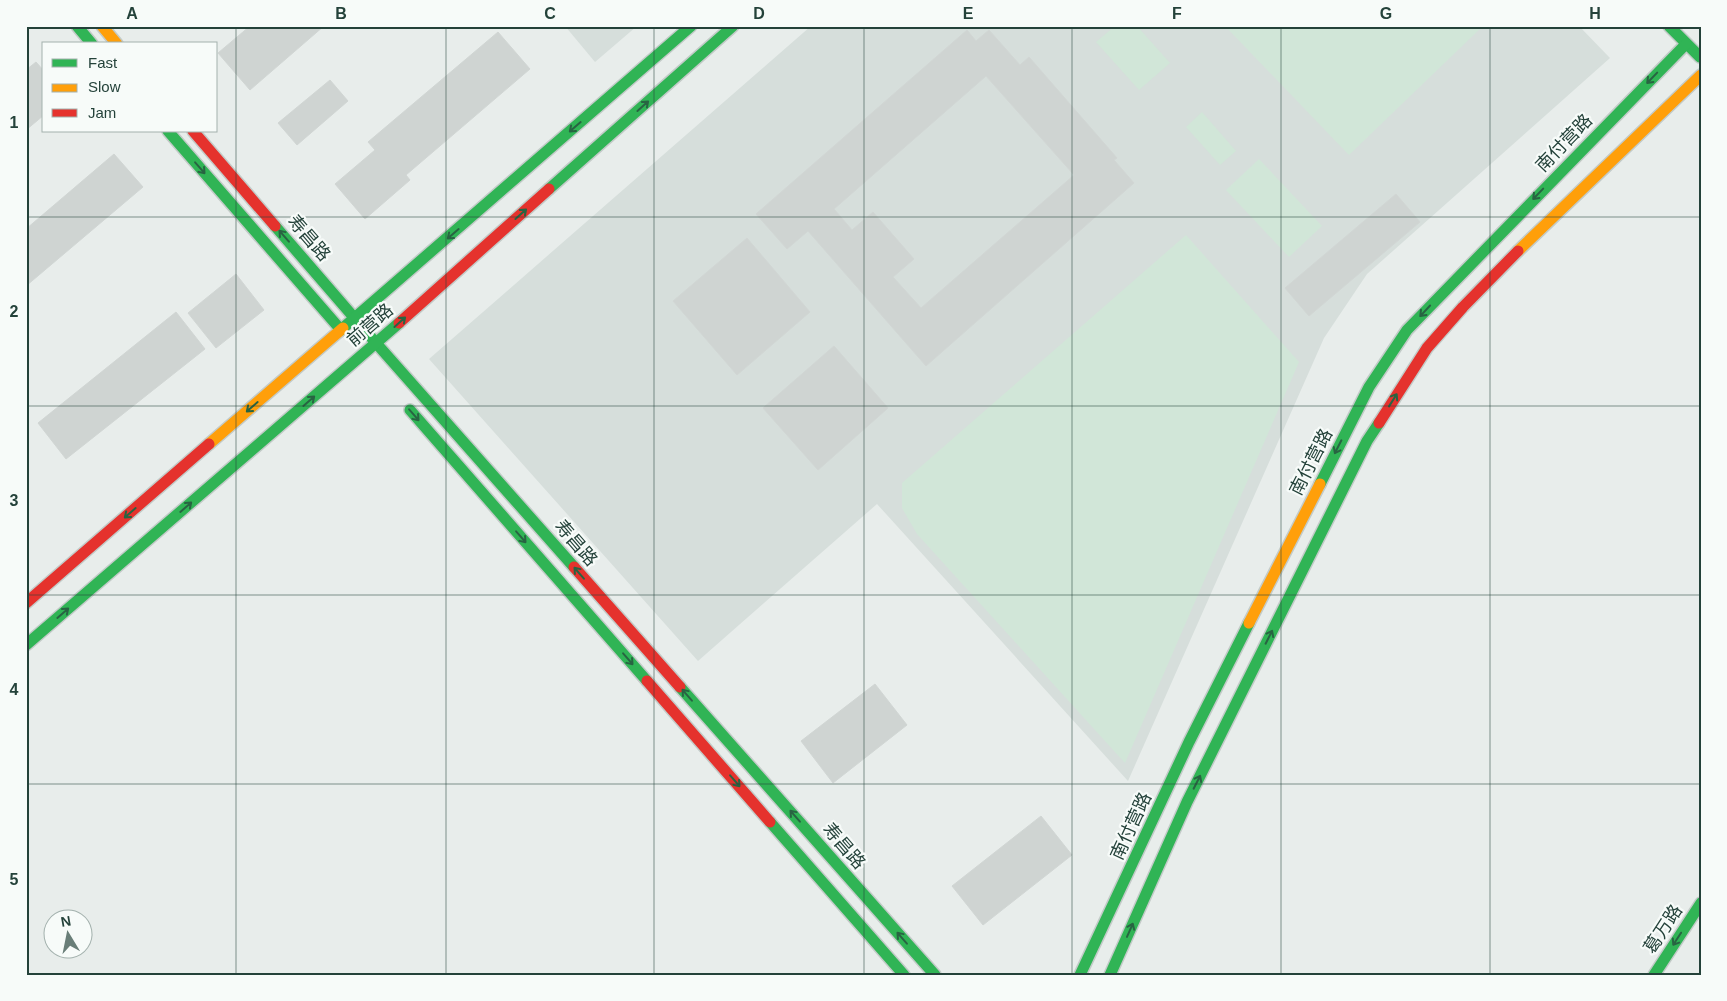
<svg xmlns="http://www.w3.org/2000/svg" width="1727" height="1001" viewBox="0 0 1727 1001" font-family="Helvetica,'Noto Sans SC',sans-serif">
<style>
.built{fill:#d6dedb}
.green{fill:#d1e6d8}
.building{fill:#cfd4d2;stroke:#d1d6d4;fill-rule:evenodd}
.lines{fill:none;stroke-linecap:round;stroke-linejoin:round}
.fast-casing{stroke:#c3cbc8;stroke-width:14}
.slow-casing{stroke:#c3cbc8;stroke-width:14}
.jam-casing{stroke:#c3cbc8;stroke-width:14}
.fast{stroke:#30b455;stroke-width:11}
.slow{stroke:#ff9f0a;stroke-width:11}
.jam{stroke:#e5322d;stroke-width:11}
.oneway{stroke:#286442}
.grid{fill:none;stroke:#24423a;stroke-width:1;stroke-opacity:0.55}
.labels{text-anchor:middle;stroke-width:4.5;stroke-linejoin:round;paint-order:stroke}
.street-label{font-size:18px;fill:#24423a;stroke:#f7fbf9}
.neatline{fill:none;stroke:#24423a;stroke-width:2}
.grid-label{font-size:16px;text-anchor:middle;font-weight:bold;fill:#24423a}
</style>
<rect width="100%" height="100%" fill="#e8edeb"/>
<g class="built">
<path d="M565,26H637L595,62Z"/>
<path d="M811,26H1579L1610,58L1367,274L1324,338L1128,781L877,504L698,661L429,359Z"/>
</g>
<g class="green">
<path d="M1115,26H1137L1170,63L1139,90L1096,42Z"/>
<path d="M1225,26H1483L1349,155Z"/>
<path d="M1202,112L1236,151L1220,165L1186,127Z"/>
<path d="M1259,159L1322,226L1289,257L1226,190Z"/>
<path d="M1186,235L1299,362L1125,763L917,534L902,508V483Z"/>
</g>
<g class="building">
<path d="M250,26H324L250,90L218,53Z"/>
<path d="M967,30L976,41L989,30L1020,65L1029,57L1117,158L1114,160L1134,183L926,366L808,231L787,249L756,214ZM986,76L1074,175L921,308L893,277L914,259L873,212L852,230L834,209Z"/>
<path d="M498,32L530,69L406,175L410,180L365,219L335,184L375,150L368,142Z"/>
<path d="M36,62L44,71V115L26,130V70Z"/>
<path d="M330,80L348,101L297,145L278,123Z"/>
<path d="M114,154L143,187L26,286V229Z"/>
<path d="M1396,194L1420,222L1309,316L1285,288Z"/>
<path d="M747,238L810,312L737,375L673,301Z"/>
<path d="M236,274L264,310L216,348L188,313Z"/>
<path d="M176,312L205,349L66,459L38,423Z"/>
<path d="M834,346L888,408L818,470L763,408Z"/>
<path d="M875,684L907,725L833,783L801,741Z"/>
<path d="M1041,816L1072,855L983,925L952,886Z"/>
</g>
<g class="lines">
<g class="fast-casing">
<g id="fast">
<path d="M77,26L92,44"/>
<path d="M1669,26L1700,57"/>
<path d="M168,131L341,330"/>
<path d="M549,189L733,26"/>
<path d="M275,226L376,343L574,567"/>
<path d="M343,328L691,26"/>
<path d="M410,410L647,681"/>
<path d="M1320,484L1369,387L1407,330L1686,44"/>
<path d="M26,645L399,323"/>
<path d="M680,687L935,975"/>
<path d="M770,822L904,975"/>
<path d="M1080,975L1189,742L1249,623"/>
<path d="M1110,975L1187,802L1367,441L1379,423"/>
<path d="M1654,975L1701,903"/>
</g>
</g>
<g class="slow-casing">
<g id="slow">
<path d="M102,26L117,44"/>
<path d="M1518,251L1701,75"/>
<path d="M209,444L343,328"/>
<path d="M1249,623L1320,484"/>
</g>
</g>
<g class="jam-casing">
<g id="jam">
<path d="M193,131L275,226"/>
<path d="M399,323L549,189"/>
<path d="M1379,423L1427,348L1463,307L1518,251"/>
<path d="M574,567L680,687"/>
<path d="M26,603L209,444"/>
<path d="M647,681L770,822"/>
</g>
</g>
<use href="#fast" class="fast"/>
<use href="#slow" class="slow"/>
<use href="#jam" class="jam"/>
</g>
<defs><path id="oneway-shaft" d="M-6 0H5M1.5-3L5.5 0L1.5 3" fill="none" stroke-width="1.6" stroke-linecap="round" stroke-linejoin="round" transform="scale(1.25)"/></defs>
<g class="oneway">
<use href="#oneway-shaft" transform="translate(1652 78) rotate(134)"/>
<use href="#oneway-shaft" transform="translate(643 106) rotate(-42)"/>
<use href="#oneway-shaft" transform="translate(575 127) rotate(139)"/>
<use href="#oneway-shaft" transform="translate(200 168) rotate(49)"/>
<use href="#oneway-shaft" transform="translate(1538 194) rotate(134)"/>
<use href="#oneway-shaft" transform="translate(521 214) rotate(-42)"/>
<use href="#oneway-shaft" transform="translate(453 234) rotate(139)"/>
<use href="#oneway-shaft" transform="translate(284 236) rotate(-131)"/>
<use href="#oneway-shaft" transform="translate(1425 311) rotate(133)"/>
<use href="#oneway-shaft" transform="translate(400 322) rotate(-42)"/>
<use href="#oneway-shaft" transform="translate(1393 400) rotate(-58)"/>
<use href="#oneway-shaft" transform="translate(309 401) rotate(-41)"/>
<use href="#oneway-shaft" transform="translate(252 407) rotate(139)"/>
<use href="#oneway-shaft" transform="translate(414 415) rotate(49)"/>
<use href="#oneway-shaft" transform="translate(1338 447) rotate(117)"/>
<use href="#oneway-shaft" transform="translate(186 507) rotate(-41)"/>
<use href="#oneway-shaft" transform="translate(130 513) rotate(139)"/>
<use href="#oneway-shaft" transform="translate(521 537) rotate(49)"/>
<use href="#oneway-shaft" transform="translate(579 573) rotate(-131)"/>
<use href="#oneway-shaft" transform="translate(63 613) rotate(-41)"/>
<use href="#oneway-shaft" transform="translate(1269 637) rotate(-63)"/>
<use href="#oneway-shaft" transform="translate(628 659) rotate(49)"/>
<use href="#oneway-shaft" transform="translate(687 695) rotate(-131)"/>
<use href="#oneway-shaft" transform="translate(735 781) rotate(49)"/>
<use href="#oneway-shaft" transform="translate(1197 782) rotate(-63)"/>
<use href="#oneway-shaft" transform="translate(795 816) rotate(-131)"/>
<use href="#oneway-shaft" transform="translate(1130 930) rotate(-66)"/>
<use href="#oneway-shaft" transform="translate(902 938) rotate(-131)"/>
<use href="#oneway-shaft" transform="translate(1677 939) rotate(123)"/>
</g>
<path class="grid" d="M236,26V975M446,26V975M654,26V975M864,26V975M1072,26V975M1281,26V975M1490,26V975M26,217H1701M26,406H1701M26,595H1701M26,784H1701"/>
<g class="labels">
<g class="street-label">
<text transform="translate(1564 143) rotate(-46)" y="6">南付营路</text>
<text transform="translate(309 238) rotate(49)" y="6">寿昌路</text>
<text transform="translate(370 325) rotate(-41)" y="6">前营路</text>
<text transform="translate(1311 462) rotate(-63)" y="6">南付营路</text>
<text transform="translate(576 543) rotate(49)" y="6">寿昌路</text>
<text transform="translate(1131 826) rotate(-65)" y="6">南付营路</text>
<text transform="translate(844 846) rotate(49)" y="6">寿昌路</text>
<text transform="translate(1663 929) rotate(-57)" y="6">葛万路</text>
</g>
</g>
<rect width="1727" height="1001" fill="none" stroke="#f7fbf9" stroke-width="55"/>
<rect x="42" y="42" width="175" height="90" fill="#f7fbf9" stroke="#a3b1ad"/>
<rect x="52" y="59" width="25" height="8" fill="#30b455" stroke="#a3b1ad"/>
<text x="88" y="68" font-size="15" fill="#24423a">Fast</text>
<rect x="52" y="84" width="25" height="8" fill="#ff9f0a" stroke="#a3b1ad"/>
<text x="88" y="92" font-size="15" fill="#24423a">Slow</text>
<rect x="52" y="109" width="25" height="8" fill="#e5322d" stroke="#a3b1ad"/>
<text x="88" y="118" font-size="15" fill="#24423a">Jam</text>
<g transform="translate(68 934) rotate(350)"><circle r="24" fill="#f7fbf9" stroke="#a3b1ad"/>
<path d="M0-4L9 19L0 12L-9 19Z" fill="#697e78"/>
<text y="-8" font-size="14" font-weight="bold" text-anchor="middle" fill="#24423a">N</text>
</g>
<rect x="28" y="28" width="1672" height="946" class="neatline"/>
<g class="grid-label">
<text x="132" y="19">A</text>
<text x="341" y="19">B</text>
<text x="550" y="19">C</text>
<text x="759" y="19">D</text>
<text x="968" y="19">E</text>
<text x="1177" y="19">F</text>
<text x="1386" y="19">G</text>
<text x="1595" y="19">H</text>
<text x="14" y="128">1</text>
<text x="14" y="317">2</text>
<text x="14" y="506">3</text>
<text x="14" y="695">4</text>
<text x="14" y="885">5</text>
</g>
</svg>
